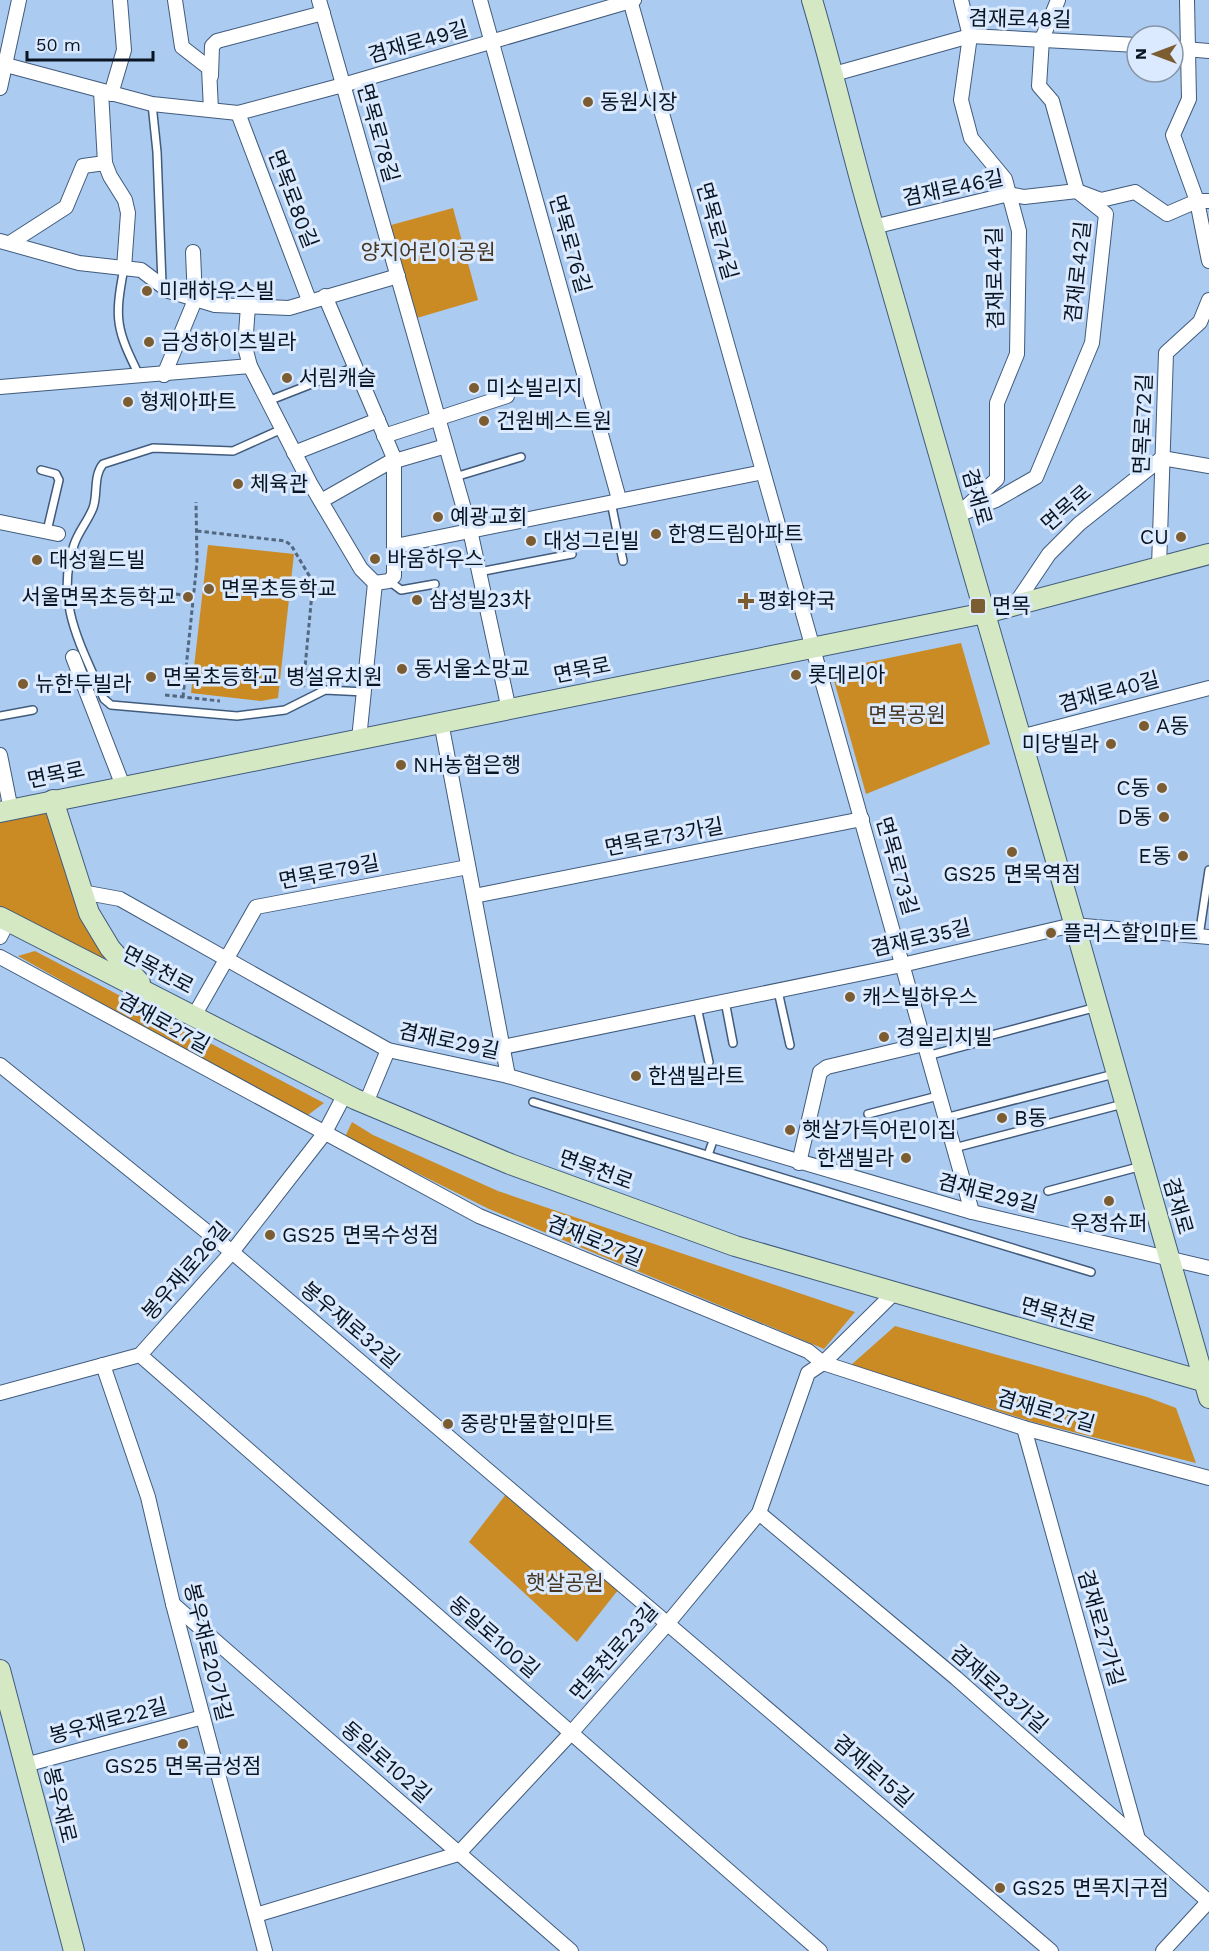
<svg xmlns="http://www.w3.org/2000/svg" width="1209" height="1951" viewBox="0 0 1209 1951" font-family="'Work Sans','Noto Sans KR',sans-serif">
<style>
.green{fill:#ca8b24}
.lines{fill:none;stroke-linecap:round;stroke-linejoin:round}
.lane-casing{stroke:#405b7c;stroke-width:10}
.street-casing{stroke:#405b7c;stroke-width:16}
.secondary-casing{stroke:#405b7c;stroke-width:22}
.path{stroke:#536880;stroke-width:3;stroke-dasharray:4.5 3;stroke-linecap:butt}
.lane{stroke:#fff;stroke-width:7}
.street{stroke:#fff;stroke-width:14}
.secondary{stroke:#d4e8c4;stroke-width:20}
.poi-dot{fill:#7c5d32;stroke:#dbeafe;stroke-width:2}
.labels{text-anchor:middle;stroke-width:6;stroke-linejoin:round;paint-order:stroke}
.street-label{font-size:21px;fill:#0a1523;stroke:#dbeafe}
.poi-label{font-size:21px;fill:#0a1523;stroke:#dbeafe;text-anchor:start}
.park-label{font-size:21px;fill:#463622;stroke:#dbeafe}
</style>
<rect width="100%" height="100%" fill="#accbf1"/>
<g class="green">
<path d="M453,208L478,300L410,320L384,227Z"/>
<path d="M208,545L294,554L278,698L261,701L191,693Z"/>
<path d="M961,643L990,744L866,794L831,670Z"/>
<path d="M53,800L82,892L145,990L0,917V812Z"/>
<path d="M35,951L324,1103L304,1118L18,956Z"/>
<path d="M352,1122L373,1135L498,1191L855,1312L824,1349L489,1209L345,1137Z"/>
<path d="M895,1326L1147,1397L1176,1408L1196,1463L1033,1422L851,1365Z"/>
<path d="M510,1489L622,1585L577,1642L469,1542Z"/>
</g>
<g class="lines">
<g class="lane-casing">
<g id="lane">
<path d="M152,104L157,152L162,284"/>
<path d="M124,268C114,320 116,329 140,377"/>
<path d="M268,401L355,367"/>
<path d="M282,429L233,451L153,448L103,464C93,476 98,495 93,508C88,521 78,532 74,545C54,603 82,647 104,699L111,705L237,716L285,710L325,690L365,692"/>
<path d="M41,470L56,474L59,480L47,531"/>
<path d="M455,477L521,457"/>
<path d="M611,502L623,561"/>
<path d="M479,572L572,554"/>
<path d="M389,581L401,590L435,584"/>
<path d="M0,716L33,710"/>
<path d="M1199,936L1209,870"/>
<path d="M778,991L790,1045"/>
<path d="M725,1001L733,1043"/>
<path d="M697,1007L709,1062"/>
<path d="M927,1056L983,1041L992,1035L1097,1007"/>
<path d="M533,1102L1091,1272"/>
<path d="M868,1114L938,1096"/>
<path d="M945,1118L1114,1074"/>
<path d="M954,1148L1123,1104"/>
<path d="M708,1155L714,1138"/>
<path d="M1048,1191L1142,1166"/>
</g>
</g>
<g class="street-casing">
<g id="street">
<path d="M175,0L182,47L209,68L211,110"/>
<path d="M319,0L470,530L509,710"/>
<path d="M480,0L619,499"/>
<path d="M630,0L972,1212"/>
<path d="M961,0L970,36L961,100L971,138L1005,179L1019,231L1017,354L997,403V479L965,508"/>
<path d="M1187,0L1189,99L1173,135L1197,201L1209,261"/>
<path d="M1173,48L1209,51"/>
<path d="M6,65L152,104L238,113L343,85L634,0"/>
<path d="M834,74L970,36L1137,45"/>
<path d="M211,76L212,46L217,41L323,13"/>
<path d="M0,88L19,0"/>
<path d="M101,91L105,163L110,176L125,200L128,213L124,268"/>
<path d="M111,94L124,50L120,0"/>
<path d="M238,113L309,300"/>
<path d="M873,227L1009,194L1024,197L1077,191L1101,200L1135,192L1167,214L1197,201H1209"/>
<path d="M0,241L79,263L141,270L169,291L215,305L289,308L398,276"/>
<path d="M10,243L66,207L83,166L105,163"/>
<path d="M325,296L394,458V576L389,581L375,583L359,739"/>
<path d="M248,306L245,347L250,366"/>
<path d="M164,375L195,300L193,252"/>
<path d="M0,387L250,366L310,483L361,569L375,583"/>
<path d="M384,436L507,396"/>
<path d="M294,453L378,420"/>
<path d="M321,501L388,463L446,446"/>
<path d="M958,515L996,500L1036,477L1092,343L1106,214L1077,191L1052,101L1039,86L1042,39L1058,0"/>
<path d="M0,522L58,534"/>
<path d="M395,546L763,472"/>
<path d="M1159,567L1166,353L1200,322L1209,300"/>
<path d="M1014,606L1049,554L1079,524L1162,458L1209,466"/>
<path d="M73,657L123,786"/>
<path d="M441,722L508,1076"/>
<path d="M1020,737L1209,688"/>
<path d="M0,755L11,810"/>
<path d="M82,892L120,899L388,1050L508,1076L972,1212L1209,1268"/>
<path d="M474,896L862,819"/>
<path d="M0,937L8,921"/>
<path d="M0,957L479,1216L808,1351L823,1363L1024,1428L1209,1478"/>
<path d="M194,1016L256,907L468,867"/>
<path d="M503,1047L902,965L1073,925L1209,937"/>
<path d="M0,1065L232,1252L1051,1951"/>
<path d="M366,1103L388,1050"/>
<path d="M799,1163L820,1072L827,1067L924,1044"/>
<path d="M140,1355L820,1951"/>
<path d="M103,1365L148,1497L173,1604L265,1951"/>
<path d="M0,1393L140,1355L232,1252L324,1134L345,1094"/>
<path d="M1024,1428L1138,1839"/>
<path d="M759,1513L956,1678L1208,1901"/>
<path d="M173,1604L571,1951"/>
<path d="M25,1765L203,1717"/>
<path d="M256,1915L458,1854L571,1733L668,1623L759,1513L808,1373L823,1363L894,1293"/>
<path d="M1163,1951L1209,1901"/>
</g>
</g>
<g class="secondary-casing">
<g id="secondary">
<path d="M812,0C835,77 852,155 875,232C988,620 1099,1009 1209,1398"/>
<path d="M53,800L89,913L110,948L140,983"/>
<path d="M0,812L985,613L1209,554"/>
<path d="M0,917L355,1099L510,1164L735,1246L1209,1383"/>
<path d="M0,1670L74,1951"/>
</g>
</g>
<g class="path">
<path d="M197,531L285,541L291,545L313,582L303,689"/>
<path d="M176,594L194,597"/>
<path d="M165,695L220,701"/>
<path d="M183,697L197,562L196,502"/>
</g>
<use href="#lane" class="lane"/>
<use href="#street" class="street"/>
<use href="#secondary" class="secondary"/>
</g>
<g class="poi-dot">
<circle cx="588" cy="102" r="6"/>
<circle cx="147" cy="291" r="6"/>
<circle cx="149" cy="342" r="6"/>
<circle cx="287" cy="378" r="6"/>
<circle cx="474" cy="388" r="6"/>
<circle cx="128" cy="402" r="6"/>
<circle cx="484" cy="421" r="6"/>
<circle cx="238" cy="484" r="6"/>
<circle cx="438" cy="517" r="6"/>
<circle cx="656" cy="534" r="6"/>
<circle cx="1181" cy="537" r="6"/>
<circle cx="531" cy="541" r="6"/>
<circle cx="375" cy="559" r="6"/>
<circle cx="37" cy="560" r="6"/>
<circle cx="209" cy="589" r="6"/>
<circle cx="188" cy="597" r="6"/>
<circle cx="417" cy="600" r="6"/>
<path d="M743 592h6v6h6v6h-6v6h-6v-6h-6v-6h6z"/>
<rect x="970" y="598" width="16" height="16" rx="3"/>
<circle cx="402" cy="669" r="6"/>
<circle cx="796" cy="675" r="6"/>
<circle cx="151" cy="677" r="6"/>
<circle cx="23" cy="684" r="6"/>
<circle cx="1144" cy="726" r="6"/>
<circle cx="1111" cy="744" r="6"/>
<circle cx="401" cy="765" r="6"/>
<circle cx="1162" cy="788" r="6"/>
<circle cx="1164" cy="817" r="6"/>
<circle cx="1012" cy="852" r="6"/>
<circle cx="1183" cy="856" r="6"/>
<circle cx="1051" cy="933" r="6"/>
<circle cx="850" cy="997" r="6"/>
<circle cx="884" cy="1037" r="6"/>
<circle cx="636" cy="1076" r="6"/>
<circle cx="1002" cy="1118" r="6"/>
<circle cx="790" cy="1130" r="6"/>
<circle cx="906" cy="1158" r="6"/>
<circle cx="1109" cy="1201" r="6"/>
<circle cx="270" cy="1235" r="6"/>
<circle cx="448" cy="1424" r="6"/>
<circle cx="183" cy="1744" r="6"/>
<circle cx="1000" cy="1888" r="6"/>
</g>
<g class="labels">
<g class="street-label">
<text transform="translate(1020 19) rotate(1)" y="7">겸재로48길</text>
<text transform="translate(418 42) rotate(-16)" y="7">겸재로49길</text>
<text transform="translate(378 133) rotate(74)" y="7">면목로78길</text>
<text transform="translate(953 188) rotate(-12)" y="7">겸재로46길</text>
<text transform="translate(293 199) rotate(69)" y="7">면목로80길</text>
<text transform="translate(717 231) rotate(74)" y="7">면목로74길</text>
<text transform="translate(570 244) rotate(74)" y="7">면목로76길</text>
<text transform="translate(1078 272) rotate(-84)" y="7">겸재로42길</text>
<text transform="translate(995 278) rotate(-91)" y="7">겸재로44길</text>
<text transform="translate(1143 424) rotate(-88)" y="7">면목로72길</text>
<text transform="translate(977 497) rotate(74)" y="7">겸재로</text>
<text transform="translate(1066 508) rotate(-41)" y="7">면목로</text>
<text transform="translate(582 670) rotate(-11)" y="7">면목로</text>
<text transform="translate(1109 692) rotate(-15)" y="7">겸재로40길</text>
<text transform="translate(56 775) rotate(-12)" y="7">면목로</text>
<text transform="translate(664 837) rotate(-11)" y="7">면목로73가길</text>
<text transform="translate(897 866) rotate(74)" y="7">면목로73길</text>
<text transform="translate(329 872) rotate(-11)" y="7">면목로79길</text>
<text transform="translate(921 938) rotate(-13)" y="7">겸재로35길</text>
<text transform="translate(158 970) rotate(28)" y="7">면목천로</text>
<text transform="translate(164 1023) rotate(29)" y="7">겸재로27길</text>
<text transform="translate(449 1041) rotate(12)" y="7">겸재로29길</text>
<text transform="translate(596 1170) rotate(20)" y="7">면목천로</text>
<text transform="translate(988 1193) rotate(14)" y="7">겸재로29길</text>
<text transform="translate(1178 1206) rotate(74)" y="7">겸재로</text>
<text transform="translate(595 1241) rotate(22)" y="7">겸재로27길</text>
<text transform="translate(186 1271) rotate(-49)" y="7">봉우재로26길</text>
<text transform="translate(1058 1315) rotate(16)" y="7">면목천로</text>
<text transform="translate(350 1325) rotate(40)" y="7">봉우재로32길</text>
<text transform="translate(1046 1411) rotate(16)" y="7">겸재로27길</text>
<text transform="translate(1101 1628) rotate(74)" y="7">겸재로27가길</text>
<text transform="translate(494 1637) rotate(41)" y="7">동일로100길</text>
<text transform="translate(208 1652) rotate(76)" y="7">봉우재로20가길</text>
<text transform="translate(614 1652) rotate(-49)" y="7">면목천로23길</text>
<text transform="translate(999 1689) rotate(41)" y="7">겸재로23가길</text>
<text transform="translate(108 1721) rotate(-15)" y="7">봉우재로22길</text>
<text transform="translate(386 1762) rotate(41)" y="7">동일로102길</text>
<text transform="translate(873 1771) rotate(41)" y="7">겸재로15길</text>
<text transform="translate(60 1805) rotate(76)" y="7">봉우재로</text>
</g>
<g class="poi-label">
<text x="600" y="109">동원시장</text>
<text x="159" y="298">미래하우스빌</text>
<text x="161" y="349">금성하이츠빌라</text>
<text x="299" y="385">서림캐슬</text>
<text x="486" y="395">미소빌리지</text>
<text x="140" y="409">형제아파트</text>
<text x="496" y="428">건원베스트원</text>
<text x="250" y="491">체육관</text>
<text x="450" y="524">예광교회</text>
<text x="668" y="541">한영드림아파트</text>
<text x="1169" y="544" text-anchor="end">CU</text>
<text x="543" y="548">대성그린빌</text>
<text x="387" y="566">바움하우스</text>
<text x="49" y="567">대성월드빌</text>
<text x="221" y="596">면목초등학교</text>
<text x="176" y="604" text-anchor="end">서울면목초등학교</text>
<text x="429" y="607">삼성빌23차</text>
<text x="758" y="608">평화약국</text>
<text x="992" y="613">면목</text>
<text x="414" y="676">동서울소망교</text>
<text x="808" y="682">롯데리아</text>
<text x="163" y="684">면목초등학교 병설유치원</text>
<text x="35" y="691">뉴한두빌라</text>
<text x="1156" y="733">A동</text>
<text x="1099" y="751" text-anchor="end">미당빌라</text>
<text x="413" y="772">NH농협은행</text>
<text x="1150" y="795" text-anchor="end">C동</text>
<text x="1152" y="824" text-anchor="end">D동</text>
<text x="1171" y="863" text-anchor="end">E동</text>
<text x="1012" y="881" text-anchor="middle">GS25 면목역점</text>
<text x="1063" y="940">플러스할인마트</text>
<text x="862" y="1004">캐스빌하우스</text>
<text x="896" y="1044">경일리치빌</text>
<text x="648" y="1083">한샘빌라트</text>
<text x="1014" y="1125">B동</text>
<text x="802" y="1137">햇살가득어린이집</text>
<text x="894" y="1165" text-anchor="end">한샘빌라</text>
<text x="1109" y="1230" text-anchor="middle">우정슈퍼</text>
<text x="282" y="1242">GS25 면목수성점</text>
<text x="460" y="1431">중랑만물할인마트</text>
<text x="183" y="1773" text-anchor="middle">GS25 면목금성점</text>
<text x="1012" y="1895">GS25 면목지구점</text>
</g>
<g class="park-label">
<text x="428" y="259">양지어린이공원</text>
<text x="907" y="722">면목공원</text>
<text x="565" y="1590">햇살공원</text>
</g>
</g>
<g transform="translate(1155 54) rotate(270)"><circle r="28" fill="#dbeafe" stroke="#8795a6" stroke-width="1.5"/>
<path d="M0-4.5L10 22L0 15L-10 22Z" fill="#7c5d32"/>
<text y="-9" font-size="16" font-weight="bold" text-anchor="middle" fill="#0a1523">N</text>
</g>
<path d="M27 51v9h126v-9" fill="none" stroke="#0a1523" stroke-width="3"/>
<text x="36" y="51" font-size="18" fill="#0a1523" stroke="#dbeafe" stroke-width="4.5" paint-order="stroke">50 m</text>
</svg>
